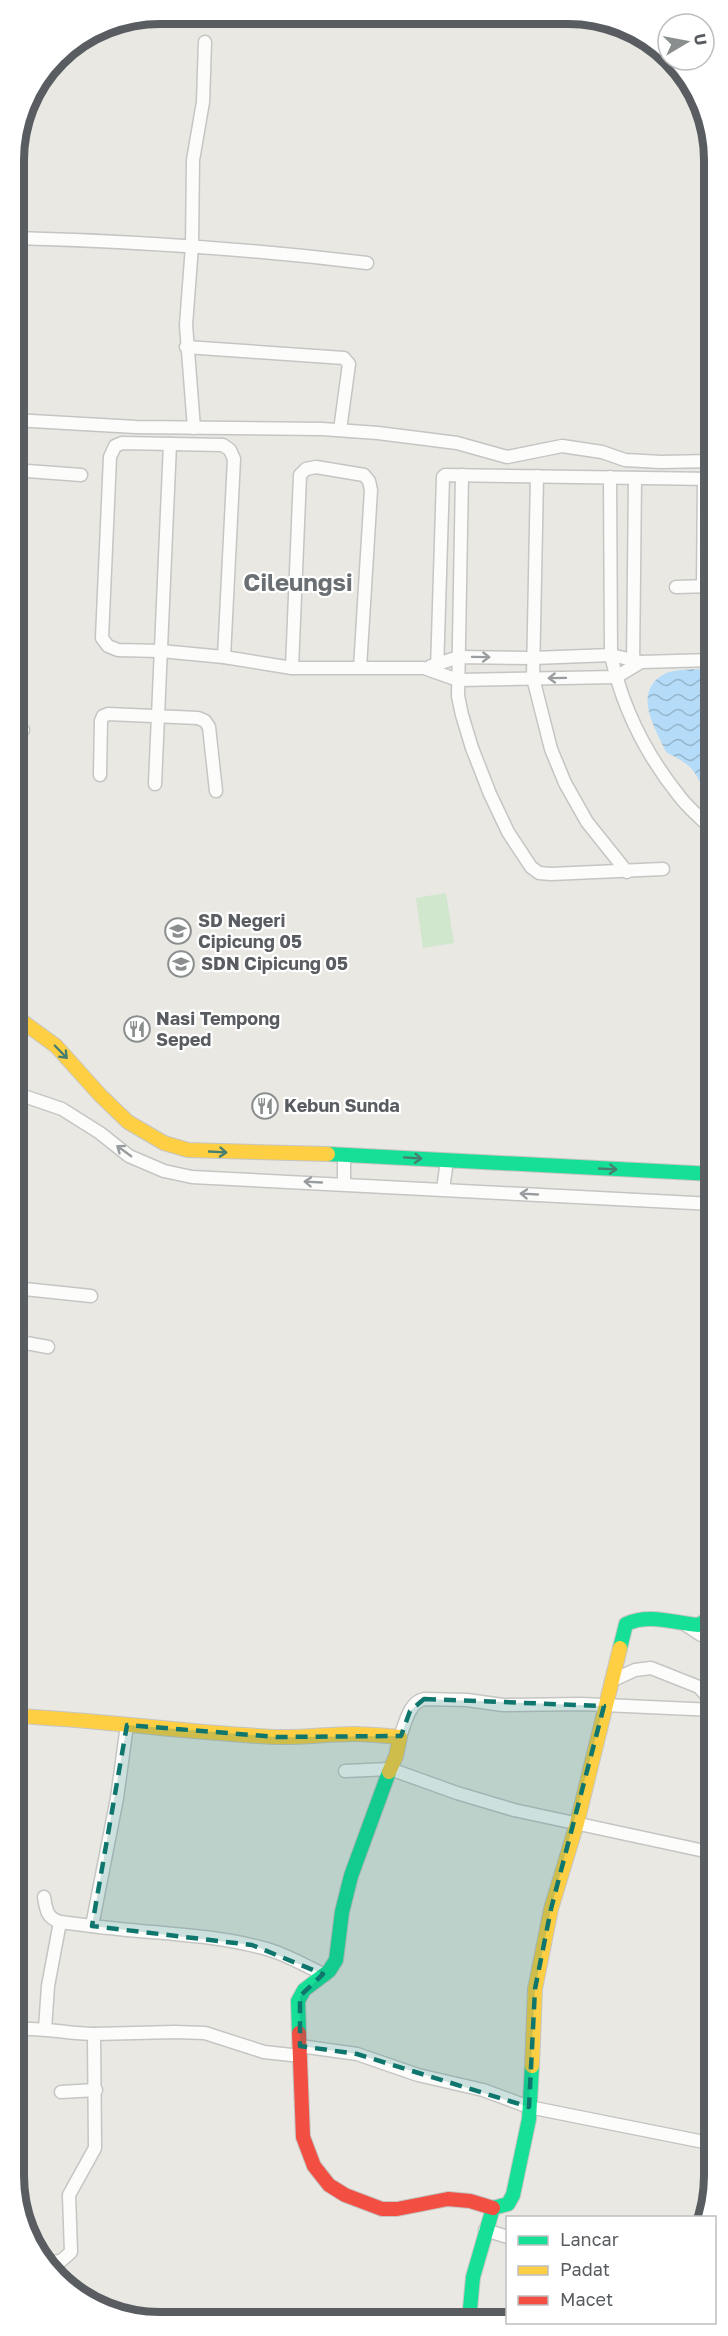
<svg xmlns="http://www.w3.org/2000/svg" width="728" height="2336" viewBox="0 0 728 2336" font-family="'Golos Text',sans-serif">
<style>
.green{fill:#d0e6cd}
.water{fill:url(#water-waves)}
.lines{fill:none;stroke-linecap:round;stroke-linejoin:round}
.street-casing{stroke:#c5c5c4;stroke-width:15}
.fast-casing{stroke:#c5c5c3;stroke-width:16}
.slow-casing{stroke:#c5c5c3;stroke-width:16}
.jam-casing{stroke:#c5c5c3;stroke-width:16}
.street{stroke:#fcfcfb;stroke-width:12}
.fast{stroke:#16e098;stroke-width:14}
.slow{stroke:#ffcf43;stroke-width:14}
.jam{stroke:#f24e42;stroke-width:14}
.oneway{stroke:#9a9d9f}
.oneway2{stroke:#487e6f}
.marked{fill:#0f766e;fill-opacity:0.2;stroke:#0f766e;stroke-width:4.5;stroke-dasharray:12 8;stroke-linejoin:round}
.labels{text-anchor:middle;stroke-width:4.5;stroke-linejoin:round;paint-order:stroke}
.poi-label{font-size:18px;font-weight:bold;fill:#595d61;stroke:#fff;text-anchor:start}
.district-label{font-size:24px;font-weight:bold;fill:#6a6f73;stroke:#fff}
.rim{fill:none;stroke:#595d61;stroke-width:8}
</style>
<defs>
<pattern id="water-waves" width="16" height="10" patternUnits="userSpaceOnUse" patternTransform="scale(1.5)"><rect width="16" height="10" fill="#b4dbf7"/><path d="M0 5q4-4 8 0t8 0" fill="none" stroke="#95b5cb"/></pattern>
</defs>
<rect width="100%" height="100%" fill="#e9e8e3"/>
<path class="green" d="M446,893L454,943L423,948L416,898Z"/>
<path class="water" d="M699,669L712,670L713,801C703,792 700,778 691,768C684,761 675,757 666,752C656,729 633,695 661,676C670,669 688,670 699,669Z"/>
<g class="lines">
<g class="street-casing">
<g id="street">
<path d="M14,238C132,241 250,249 367,263"/>
<path d="M186,347L344,358L349,364L340,430"/>
<path d="M14,420L136,427L322,429L378,433L457,443L507,457L562,446L602,452L625,460L661,462L712,461"/>
<path d="M194,428L186,325L192,246L193,160L203,102L205,42"/>
<path d="M122,443L223,445L230,450L234,459L224,657L161,651L118,650L108,646L102,638L110,457L115,446Z"/>
<path d="M14,470L81,475"/>
<path d="M462,475L458,696L462,715L472,748L490,794L508,832L531,867L539,873L551,874L663,869"/>
<path d="M537,476L533,678L551,749L565,783L587,822L627,872"/>
<path d="M610,477L611,655C622,707 647,756 680,797C689,809 702,819 713,830"/>
<path d="M703,586L704,479"/>
<path d="M676,587L712,586"/>
<path d="M224,657L292,668H424L458,680L616,677L641,662"/>
<path d="M431,666L459,657L533,658L611,655L641,662L712,660"/>
<path d="M633,666L635,478"/>
<path d="M292,668L300,475L306,469L316,467L364,475L369,481L371,490L360,668"/>
<path d="M437,671L443,477L445,475L712,479"/>
<path d="M15,729L23,730"/>
<path d="M100,775L101,721L103,716L108,714L198,718L205,721L209,727L216,791"/>
<path d="M155,784L170,444"/>
<path d="M15,1093L62,1109L100,1133L129,1156L164,1171L192,1177L713,1204"/>
<path d="M344,1184V1157"/>
<path d="M443,1189L447,1161"/>
<path d="M15,1288L91,1296"/>
<path d="M15,1341L48,1347"/>
<path d="M686,1625L701,1635L714,1636"/>
<path d="M611,1681L635,1670L651,1668L699,1687L706,1695L711,1710"/>
<path d="M127,1725L117,1798L92,1926C151,1934 213,1933 270,1950C289,1956 308,1967 325,1975"/>
<path d="M400,1737C405,1724 409,1702 424,1699L467,1700L503,1705L582,1704L714,1710"/>
<path d="M345,1771L390,1769L457,1793L514,1810L714,1853"/>
<path d="M44,1897C46,1910 47,1918 60,1922"/>
<path d="M16,2029C42,2027 68,2034 94,2034"/>
<path d="M45,2029L48,1986L60,1922L92,1926"/>
<path d="M300,2046L357,2054L418,2075L483,2090L529,2107L714,2144"/>
<path d="M61,2092L96,2090"/>
<path d="M485,2230L508,2237"/>
<path d="M47,2262L61,2261L71,2252L69,2195L95,2148L94,2034L175,2032L205,2033L264,2052L301,2056"/>
</g>
</g>
<g class="fast-casing">
<g id="fast">
<path d="M328,1154L713,1174"/>
<path d="M620,1648L626,1624C649,1613 674,1623 698,1625L704,1622L714,1609"/>
<path d="M299,2033L298,2001L304,1990L329,1971L336,1960L342,1912L351,1876L389,1772"/>
<path d="M469,2320L473,2277L493,2208L508,2204L513,2195L529,2119L532,2066"/>
</g>
</g>
<g class="slow-casing">
<g id="slow">
<path d="M15,1016L56,1046L100,1095L128,1122L164,1143L188,1150L328,1154"/>
<path d="M16,1716C103,1720 189,1733 276,1737C303,1738 328,1734 354,1734C369,1734 385,1736 400,1737L396,1756L389,1772"/>
<path d="M532,2066L535,1989L551,1909L577,1823L620,1648"/>
</g>
</g>
<g class="jam-casing">
<path id="jam" d="M299,2033L303,2137L314,2166L329,2185L345,2195L382,2209H397L448,2199L470,2201L493,2208"/>
</g>
<use href="#street" class="street"/>
<use href="#fast" class="fast"/>
<use href="#slow" class="slow"/>
<use href="#jam" class="jam"/>
</g>
<defs><path id="oneway-shaft" d="M-6 0H5M1.5-3L5.5 0L1.5 3" fill="none" stroke-width="1.6" stroke-linecap="round" stroke-linejoin="round" transform="scale(1.5)"/></defs>
<g class="oneway">
<use href="#oneway-shaft" transform="translate(481 657) rotate(1)"/>
<use href="#oneway-shaft" transform="translate(557 678) rotate(179)"/>
<use href="#oneway-shaft" transform="translate(124 1151) rotate(-144)"/>
<use href="#oneway-shaft" transform="translate(313 1182) rotate(-177)"/>
<use href="#oneway-shaft" transform="translate(529 1194) rotate(-177)"/>
</g>
<g class="oneway2">
<use href="#oneway-shaft" transform="translate(61 1052) rotate(46)"/>
<use href="#oneway-shaft" transform="translate(218 1152) rotate(3)"/>
<use href="#oneway-shaft" transform="translate(413 1158) rotate(4)"/>
<use href="#oneway-shaft" transform="translate(608 1169) rotate(3)"/>
</g>
<path class="marked" d="M424,1699L604,1706L551,1909L535,1989L529,2107L357,2054L300,2046V1996L323,1974L252,1945L92,1926L127,1725L277,1737L401,1736L410,1711Z"/>
<defs>
<g id="school-ring" transform="scale(1.35)"><circle r="9.5" fill="#fff" stroke="#8b8e8e" stroke-width="1.5"/><path d="M0-5L7-2L0 1L-7-2ZM-4 1L0 2.5L4 1V4Q0 6-4 4Z" fill="#8b8e8e"/></g>
<g id="restaurant-ring" transform="scale(1.35)"><circle r="9.5" fill="#fff" stroke="#8b8e8e" stroke-width="1.5"/><path d="M-5-6h1v4h1v-4h1v4h1v-4h1v5L-1.5 .5V6h-2V.5L-5-1ZM5-6V6H3V1.5H1.5Q1.5-4 5-6Z" fill="#8b8e8e"/></g>
</defs>
<g fill-rule="evenodd">
<use href="#school-ring" x="178" y="931"/>
<use href="#school-ring" x="181" y="964"/>
<use href="#restaurant-ring" x="137" y="1029"/>
<use href="#restaurant-ring" x="265" y="1106"/>
</g>
<g class="labels">
<g class="poi-label">
<text x="198" y="927">SD Negeri<tspan x="198" dy="21">Cipicung 05</tspan></text>
<text x="201" y="970">SDN Cipicung 05</text>
<text x="156" y="1025">Nasi Tempong<tspan x="156" dy="21">Seped</tspan></text>
<text x="284" y="1112">Kebun Sunda</text>
</g>
<g class="district-label">
<text x="298" y="591">Cileungsi</text>
</g>
</g>
<path d="M0 0H728V2336H0ZM160 24H568A136 136 0 0 1 704 160V2176A136 136 0 0 1 568 2312H160A136 136 0 0 1 24 2176V160A136 136 0 0 1 160 24Z" fill="#fff" fill-rule="evenodd"/>
<path class="rim" d="M160 24H568A136 136 0 0 1 704 160V2176A136 136 0 0 1 568 2312H160A136 136 0 0 1 24 2176V160A136 136 0 0 1 160 24Z"/>
<rect x="506" y="2216" width="210" height="108" fill="#ffffff" stroke="#bdbec0" stroke-width="1.5"/>
<rect x="518" y="2236" width="30" height="9" fill="#16e098" stroke="#bdbec0" stroke-width="1.5"/>
<text x="560" y="2246" font-size="18" fill="#595d61">Lancar</text>
<rect x="518" y="2266" width="30" height="9" fill="#ffcf43" stroke="#bdbec0" stroke-width="1.5"/>
<text x="560" y="2276" font-size="18" fill="#595d61">Padat</text>
<rect x="518" y="2296" width="30" height="9" fill="#f24e42" stroke="#bdbec0" stroke-width="1.5"/>
<text x="560" y="2306" font-size="18" fill="#595d61">Macet</text>
<g transform="translate(686 42) rotate(80)"><circle r="28" fill="#ffffff" stroke="#bdbec0" stroke-width="1.5"/>
<path d="M0-4.5L10 22L0 15L-10 22Z" fill="#8b8e8e"/>
<text y="-9" font-size="16" font-weight="bold" text-anchor="middle" fill="#595d61">U</text>
</g>
</svg>
